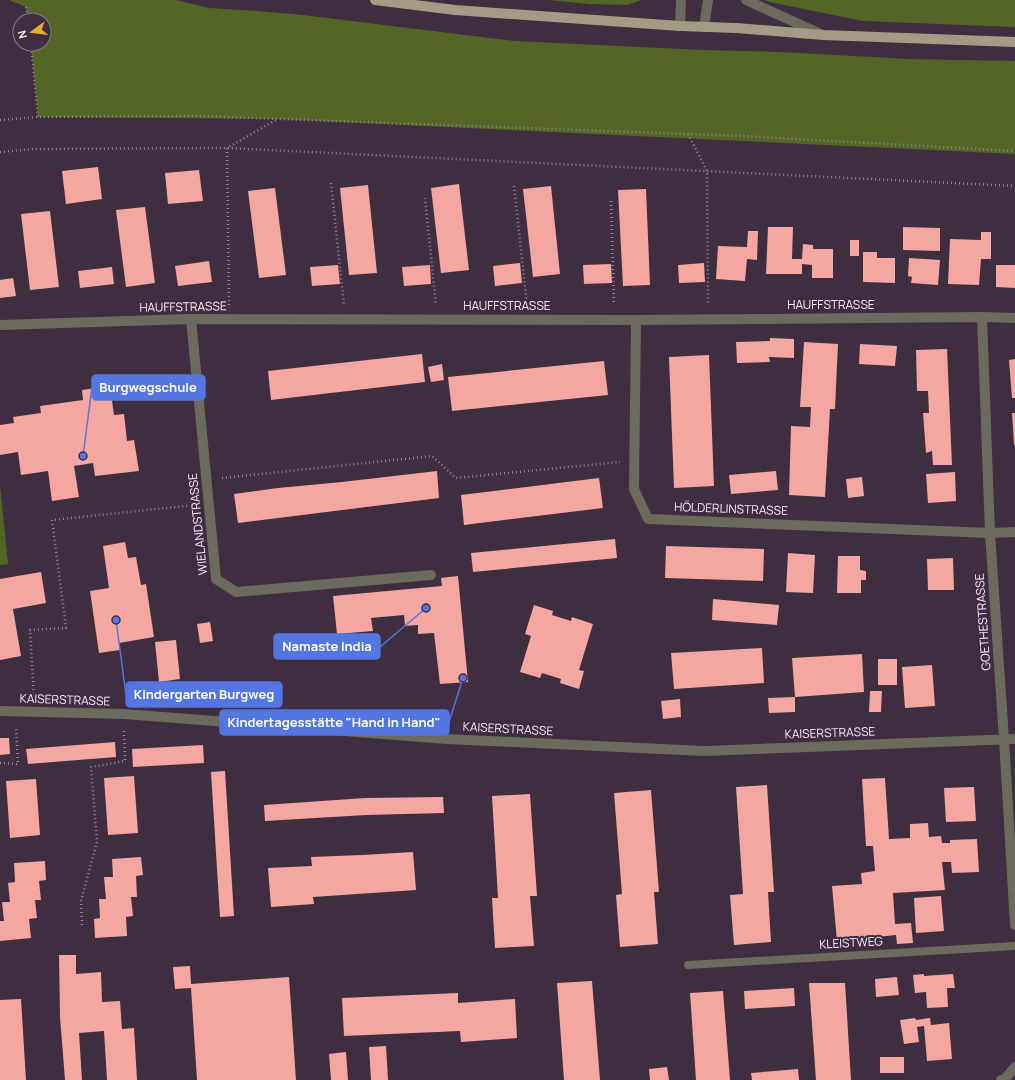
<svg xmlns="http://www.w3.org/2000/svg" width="1015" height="1080" viewBox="0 0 1015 1080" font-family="Manrope,sans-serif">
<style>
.grass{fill:#546625}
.building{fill:#f4a6a0}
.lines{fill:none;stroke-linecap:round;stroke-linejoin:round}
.path{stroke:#968796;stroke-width:2.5;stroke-dasharray:1 3;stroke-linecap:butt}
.service{stroke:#6c695d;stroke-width:8}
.minor{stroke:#6c695d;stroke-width:10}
.primary{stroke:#a29c84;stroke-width:10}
.labels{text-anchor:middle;stroke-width:4;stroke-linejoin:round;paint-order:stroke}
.street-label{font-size:12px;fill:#f8ecf8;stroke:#3f2d40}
.leader{fill:none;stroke:#5476e0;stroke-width:1.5}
.callout-dot{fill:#5476e0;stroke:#3f2d40;stroke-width:1.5}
.callout{fill:#5476e0;stroke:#5476e0;stroke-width:1.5}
.callout-label{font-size:13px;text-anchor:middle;font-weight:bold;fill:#fff}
</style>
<rect width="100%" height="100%" fill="#3f2d40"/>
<g class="grass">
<path d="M9,0H176L209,8L257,11L303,15L515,41L703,50L781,52L908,59L1015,61V154L277,119L38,117L31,44H44V20H28L26,7Z"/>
<path d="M549,0H641L627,5L589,4Z"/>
<path d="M764,0H1015V27L863,21L774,3Z"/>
<path d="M0,485L8,564L0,565Z"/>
</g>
<g class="building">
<path d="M98,167L102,199L66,204L62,171Z"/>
<path d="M199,170L203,201L168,204L165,173Z"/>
<path d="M459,184L469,270L441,273L431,188Z"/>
<path d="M368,185L377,273L349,275L340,188Z"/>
<path d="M551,186L560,274L533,277L523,189Z"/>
<path d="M275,188L286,275L259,278L248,191Z"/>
<path d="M646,189L650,285L623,286L618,190Z"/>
<path d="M145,207L155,283L126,287L116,210Z"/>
<path d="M50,211L59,287L30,290L21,214Z"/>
<path d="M768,227H793L792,259H802L803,244L813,245V249H833V278H812V265L802,264V274H766Z"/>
<path d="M903,227L940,228V251L903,250Z"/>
<path d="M748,231H758L757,260L747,259L745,281L716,279L718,246L747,247Z"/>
<path d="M981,232H991V259H981L979,285L948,284L950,239L981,240Z"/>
<rect x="850" y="240" width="9" height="16"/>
<path d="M863,252H877V258H895V283L863,282Z"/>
<path d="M909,258L940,260L938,285L911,283L912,277L908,276Z"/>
<path d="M209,261L212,282L178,286L175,266Z"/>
<path d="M520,263L522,283L495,286L493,266Z"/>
<path d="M704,263L705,282L679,283L678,265Z"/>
<path d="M611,264L612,283L584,284L583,265Z"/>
<path d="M338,265L340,284L312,286L310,267Z"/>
<path d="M430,265L431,284L404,286L402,267Z"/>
<path d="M996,265H1015V288L996,287Z"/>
<path d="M112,267L114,284L80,288L78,271Z"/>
<path d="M13,278L16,296L0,298V280Z"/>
<path d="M770,338L794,339V358L769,357L770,362L737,363L736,342L770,341Z"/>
<path d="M804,342L838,344L835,409H830L825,497L789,495L791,426L810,427L811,407H800Z"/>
<path d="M860,344L897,346L895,366L859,364Z"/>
<path d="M947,349L952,465H933L932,451L926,453L923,413H929L928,391H917L916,350Z"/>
<path d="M422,354L425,382L271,400L268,371Z"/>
<path d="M709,355L714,486L674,488L669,357Z"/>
<path d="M1015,359V398H1012L1009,360Z"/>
<path d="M604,361L608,395L452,411L448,377Z"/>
<path d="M442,364L444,380L431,382L428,367Z"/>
<path d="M110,386L114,415L124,414L127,441L134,440L139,471L95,476L93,463L74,466L79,497L52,501L48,471L21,475L18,452L0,455V425L14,423L13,417L41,413L40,406L83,400L82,390Z"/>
<path d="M1012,413H1015V445H1014Z"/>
<path d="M437,471L439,498L238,523L234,494L278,488L342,482Z"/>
<path d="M776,471L778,490L731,494L729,475Z"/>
<path d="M955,472L956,501L928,503L926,474Z"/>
<path d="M862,477L864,496L848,498L846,479Z"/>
<path d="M599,478L603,508L464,525L461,495Z"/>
<path d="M615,539L617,558L473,572L471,553Z"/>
<path d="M125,542L128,558L136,557L141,585L146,584L154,637L119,643L120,650L99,653L90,591L109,588L103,546Z"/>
<path d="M666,546L764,549L763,581L665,578Z"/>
<path d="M788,553L815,555L813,593L786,592Z"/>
<path d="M838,556H860V570L866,571V580H861V593H837Z"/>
<path d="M953,558L954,590H928L927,559Z"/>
<path d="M41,572L46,603L13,609L21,656L0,660V579Z"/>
<path d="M458,576L468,682L440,684L434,633L418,634V625L405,626L404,615L371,618L373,631L337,634L333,596L442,586L441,578Z"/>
<path d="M713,599L779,605L777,625L712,620Z"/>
<path d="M534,605L553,611L552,615L571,621L572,617L593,624L579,670L584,671L579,689L560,683L561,679L542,673L540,678L520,672L531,636L525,634Z"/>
<path d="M210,622L213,641L200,643L197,624Z"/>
<path d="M176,640L180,679L159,682L155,642Z"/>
<path d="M762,648L764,683L674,689L671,653Z"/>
<path d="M862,654L864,692L795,697L792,658Z"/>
<rect x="878" y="659" width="19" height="26"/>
<path d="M932,665L935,706L905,708L902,667Z"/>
<path d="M870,691H882L881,712H869Z"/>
<path d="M795,697V712L769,713L768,698Z"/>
<path d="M680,699L681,717L663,719L661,701Z"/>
<path d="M0,738H9L10,754L0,755Z"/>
<path d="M115,742L116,757L28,764L26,749Z"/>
<path d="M203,745L204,763L133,767L132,749Z"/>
<path d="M225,771L234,916L220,917L211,772Z"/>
<path d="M134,776L138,833L108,835L104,778Z"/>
<path d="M885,778L889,839L910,838V824L928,823L929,837L941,836L942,843H950V840L977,839L979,872L952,873L951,862H942L945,890L893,893L895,924L911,923L913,943L897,944L896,935L837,941L832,886L862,884L861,873L875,871L873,846H866L862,779Z"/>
<path d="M36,779L40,835L10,838L6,781Z"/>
<path d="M767,785L774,892H768L771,942L734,945L730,895L743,894L736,787Z"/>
<path d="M974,787L976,821L946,822L944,788Z"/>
<path d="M651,790L659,892H654L658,944L620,947L616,895L622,894L614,793Z"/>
<path d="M530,794L537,896H530L534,946L495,948L492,898H498L492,796Z"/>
<path d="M443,797L444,813L366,815L265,821L264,805L365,798Z"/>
<path d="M413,852L416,890L313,897L314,904L271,907L268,868L312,866L311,857L362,855Z"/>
<path d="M141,857L143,875L136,876L137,897H131L133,916L126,917L127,936L95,938L94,919L100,918L99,899H106L104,877H113L112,859Z"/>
<path d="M45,861L46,880L39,881L41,900H35L37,918L29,919L31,938L0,941V921H4L2,902H10L8,883L15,882L14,863Z"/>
<path d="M941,896L944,931L916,933L914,898Z"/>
<path d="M59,955H76V974L101,972L102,1002L120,1001L122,1029L134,1028L137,1080H107L104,1031L79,1033L82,1080H65L60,1017Z"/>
<path d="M190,966L191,984L289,977L296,1080H197L191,988L175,989L173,967Z"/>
<path d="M924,974V976L953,974L955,988H947L948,1007L927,1008L926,992L915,993L913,975Z"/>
<path d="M897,977L899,995L876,997L875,979Z"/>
<path d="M592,981L600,1080H564L557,983Z"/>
<path d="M809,983H845L851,1080H816Z"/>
<path d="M794,988L795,1006L745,1009L744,991Z"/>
<path d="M723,991L730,1080H696L690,993Z"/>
<path d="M458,993V1003L515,999L517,1038L461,1042L460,1031L344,1036L342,998Z"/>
<path d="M21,999L26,1080H0V1000Z"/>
<path d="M915,1018L916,1020L930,1018L931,1025L949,1023L952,1059L927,1061L924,1026L917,1027L919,1042L904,1044L900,1020Z"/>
<path d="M386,1046L388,1080H371L369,1047Z"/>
<path d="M346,1052L348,1080H331L329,1054Z"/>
<rect x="880" y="1057" width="24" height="16"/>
<path d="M667,1067L669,1080H650L649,1069Z"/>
<path d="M798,1069L799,1080H752L751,1073Z"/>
</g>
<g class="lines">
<g class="path">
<path d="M26,7L28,20"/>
<path d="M31,44L38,117"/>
<path d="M0,120L38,117L198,116L741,136L1015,151"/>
<path d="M688,134L707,171L708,305"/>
<path d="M0,152L34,149L227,148L1015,186"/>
<path d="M331,183L344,305"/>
<path d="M514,186L527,305"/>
<path d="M425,198L436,305"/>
<path d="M611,201L614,305"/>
<path d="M229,305L227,148L276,120"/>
<path d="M222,478L432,456L456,478L620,462"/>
<path d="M34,698L30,630L66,628L52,520L195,505"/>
<path d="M0,763L18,764L16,727"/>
<path d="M82,925L81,901L97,842L91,767L125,761L124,729"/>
</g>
<path class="service" d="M688,965L1015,946"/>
<g class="minor">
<path d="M746,0L823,35"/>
<path d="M680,26L681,0"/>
<path d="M704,27L708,0"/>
<path d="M982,317L990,533L1004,739L1015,925"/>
<path d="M191,319L216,579L236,592L431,575"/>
<path d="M636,320L634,489L648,519L990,533L1015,532"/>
<path d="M0,325L191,319L636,320L982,317L1015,318"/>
<path d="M0,711L124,714L447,739L704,751L1015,739"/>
<path d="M1001,1080L1005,1079L1015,1067"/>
</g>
<path class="primary" d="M375,0L455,10L680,26L736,28L823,35L1015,42"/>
</g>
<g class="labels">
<g class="street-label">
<text x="831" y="309">HAUFFSTRASSE</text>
<text x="507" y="310">HAUFFSTRASSE</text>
<text transform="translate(183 307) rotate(-1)" y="4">HAUFFSTRASSE</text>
<text transform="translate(731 509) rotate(2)" y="4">HÖLDERLINSTRASSE</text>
<text transform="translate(198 524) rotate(-96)" y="4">WIELANDSTRASSE</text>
<text transform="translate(983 622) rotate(-94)" y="4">GOETHESTRASSE</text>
<text transform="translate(65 700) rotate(2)" y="4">KAISERSTRASSE</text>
<text transform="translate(508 729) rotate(3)" y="4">KAISERSTRASSE</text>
<text transform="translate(830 733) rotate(-2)" y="4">KAISERSTRASSE</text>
<text transform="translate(851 943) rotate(-3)" y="4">KLEISTWEG</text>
</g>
</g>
<path class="leader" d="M83 456L92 387M426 608L380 647M116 620L126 695M463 678L449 722"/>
<g class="callout-dot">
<circle cx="83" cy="456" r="4"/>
<circle cx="426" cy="608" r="4"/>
<circle cx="116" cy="620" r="4"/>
<circle cx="463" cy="678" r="4"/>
</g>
<g class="callout">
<rect x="92" y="375" width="113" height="25" rx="4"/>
<rect x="274" y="634" width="106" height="25" rx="4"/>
<rect x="126" y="682" width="156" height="25" rx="4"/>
<rect x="220" y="710" width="229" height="25" rx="4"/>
</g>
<g class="callout-label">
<text x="148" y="392">Burgwegschule</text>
<text x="327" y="651">Namaste India</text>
<text x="204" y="699">Kindergarten Burgweg</text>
<text x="334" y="727">Kindertagesstätte "Hand in Hand"</text>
</g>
<g transform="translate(32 32) rotate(255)"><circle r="19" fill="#3f2d40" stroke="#89798a"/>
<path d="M0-3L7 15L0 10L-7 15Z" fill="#e4ae35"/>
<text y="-6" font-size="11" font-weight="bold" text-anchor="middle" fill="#f8ecf8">N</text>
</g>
</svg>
